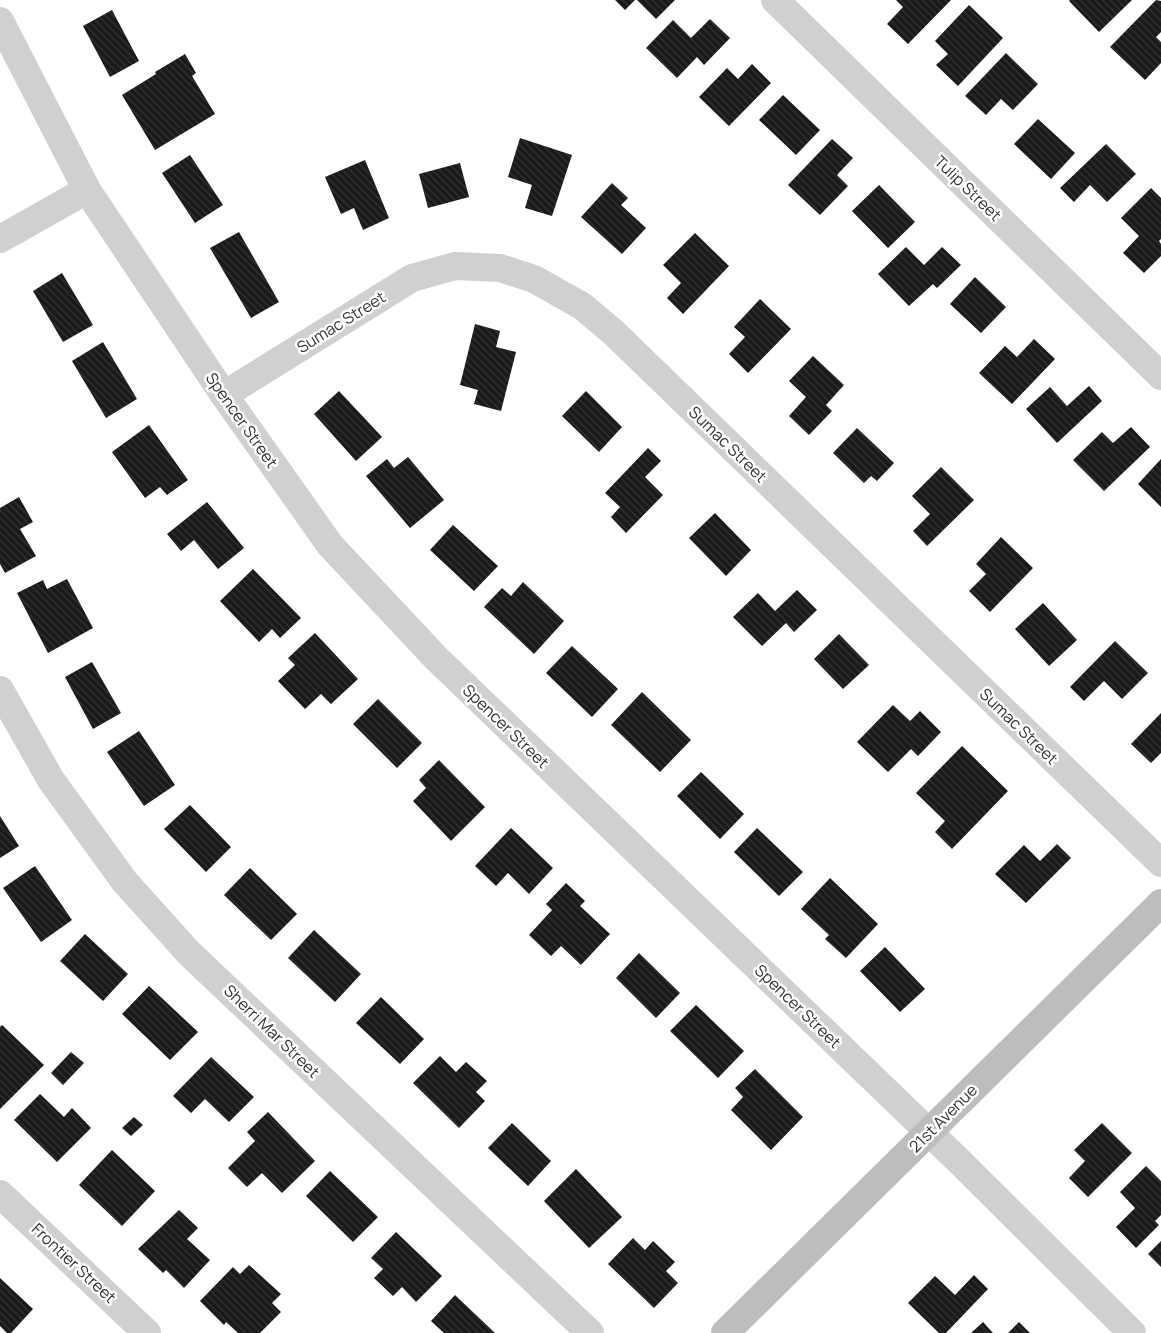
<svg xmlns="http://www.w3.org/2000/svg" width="1161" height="1333" viewBox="0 0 1161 1333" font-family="Manrope,sans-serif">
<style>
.building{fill:url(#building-back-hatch)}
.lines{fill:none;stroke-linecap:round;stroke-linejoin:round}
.street{stroke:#d0d0d0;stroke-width:28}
.secondary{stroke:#bdbdbd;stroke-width:28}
.labels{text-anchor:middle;stroke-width:5;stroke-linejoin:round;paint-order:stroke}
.street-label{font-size:16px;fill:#333;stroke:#fff}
</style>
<defs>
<pattern id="building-back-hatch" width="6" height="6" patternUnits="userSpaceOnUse" patternTransform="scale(1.25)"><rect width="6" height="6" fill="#1a1a1a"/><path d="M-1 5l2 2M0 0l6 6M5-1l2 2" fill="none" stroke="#333"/></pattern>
</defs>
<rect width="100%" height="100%" fill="#fff"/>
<g class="building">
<path d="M615,0H635L625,10Z"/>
<path d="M637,0H675L656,19Z"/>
<path d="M896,0H951L908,44L887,24L903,7Z"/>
<path d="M1070,0H1132L1099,32L1069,1Z"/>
<path d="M1156,0L1161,1V32L1156,37L1161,42V63L1145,80L1110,47Z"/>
<path d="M969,5L1003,38L958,86L936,65L948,54L935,41Z"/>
<path d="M112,10L139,61L110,77L83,26Z"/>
<path d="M710,19L730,38L704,65L697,57L677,78L646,48L673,20L691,38Z"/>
<path d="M1006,53L1038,84L1013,110L1001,99L986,115L965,96Z"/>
<path d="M185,54L196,73L192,76L215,114L155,150L122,95L156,74L155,72Z"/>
<path d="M752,64L771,83L729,126L699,97L727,68L738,79Z"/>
<path d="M783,95L820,130L796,155L759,120Z"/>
<path d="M1038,119L1075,153L1051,179L1014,144Z"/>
<path d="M520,138L572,155L552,216L525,208L532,185L508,177Z"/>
<path d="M832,139L853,158L837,175L848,186L820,215L788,185Z"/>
<path d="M1106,144L1136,174L1107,202L1090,185L1074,202L1060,188Z"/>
<path d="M190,155L223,205L195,223L162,173Z"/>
<path d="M365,160L389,218L363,230L354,208L341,214L325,177Z"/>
<path d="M460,163L469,197L428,208L419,174Z"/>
<path d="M612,183L628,198L621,205L646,228L622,254L581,217Z"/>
<path d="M879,185L915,222L888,248L852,211Z"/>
<path d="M1151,188L1161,198V239L1159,241L1161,244V256L1144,273L1123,253L1139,236L1121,218Z"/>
<path d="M239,232L279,302L251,318L210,248Z"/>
<path d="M695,233L729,266L683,314L667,298L681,283L663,265Z"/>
<path d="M906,247L924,265L942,247L961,265L937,288L933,284L909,306L878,274Z"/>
<path d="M62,273L93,325L63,342L33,291Z"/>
<path d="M975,277L1006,307L981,333L950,304Z"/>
<path d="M760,299L791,329L748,373L729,354L745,337L734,327Z"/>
<path d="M475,324L500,331L496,347L516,352L501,411L474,404L478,390L460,385Z"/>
<path d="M1034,339L1055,359L1012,404L979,373L1005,346L1017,357Z"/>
<path d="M103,342L137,399L106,418L72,361Z"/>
<path d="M813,356L844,385L826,405L832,411L809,435L789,416L806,397L789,381Z"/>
<path d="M1089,386L1102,401L1057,443L1026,409L1050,387L1067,406Z"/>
<path d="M339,391L382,437L356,461L314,414Z"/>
<path d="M586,391L622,427L599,452L562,416Z"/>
<path d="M149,425L188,480L167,495L160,487L145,498L112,452Z"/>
<path d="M1131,427L1150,447L1104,491L1073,460L1102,432L1113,443Z"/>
<path d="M857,428L894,463L877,481L871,476L864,483L833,453Z"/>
<path d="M648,448L661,461L645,477L663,495L626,533L611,517L620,507L605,493Z"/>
<path d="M408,457L444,500L410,528L366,476L387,459L394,468Z"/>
<path d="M1161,459V507L1138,484Z"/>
<path d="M941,467L974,500L927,546L913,531L930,514L912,496Z"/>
<path d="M19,497L33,522L20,529L36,556L5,573L0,564V508Z"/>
<path d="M207,502L244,548L218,569L194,540L181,551L167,534Z"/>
<path d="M715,513L751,550L726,576L689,538Z"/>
<path d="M453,525L498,566L474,591L430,550Z"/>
<path d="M1001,537L1033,568L990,612L969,591L986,574L976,564Z"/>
<path d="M253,569L301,618L280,638L272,629L259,642L220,601Z"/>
<path d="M67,579L93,628L48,653L17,593L43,580L47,589Z"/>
<path d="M523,582L564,621L534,654L484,607L502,588L511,596Z"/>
<path d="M797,590L817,610L794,632L786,623L762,646L733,617L758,593L775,611Z"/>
<path d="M1043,603L1077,640L1049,666L1015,629Z"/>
<path d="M315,633L358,679L331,704L321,694L305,709L278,681L295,665L288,658Z"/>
<path d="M839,634L869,665L843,689L814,659Z"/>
<path d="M1115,641L1148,673L1122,699L1104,681L1084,701L1070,687Z"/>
<path d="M572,646L618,689L592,717L546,673Z"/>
<path d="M92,662L121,713L93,729L65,677Z"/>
<path d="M642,692L691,740L660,772L611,725Z"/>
<path d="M378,699L422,743L397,768L353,724Z"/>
<path d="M893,705L910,721L920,711L941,732L918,756L911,749L888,772L857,742Z"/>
<path d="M1161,713V753L1151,763L1131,744Z"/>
<path d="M139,731L175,785L144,806L107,752Z"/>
<path d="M962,746L1008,791L952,849L935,832L945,821L916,793Z"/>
<path d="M439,760L485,807L451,841L413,801L426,788L419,780Z"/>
<path d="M701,772L744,814L720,839L677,796Z"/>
<path d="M190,805L231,847L206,872L164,829Z"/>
<path d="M0,816L19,846L0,858Z"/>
<path d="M511,828L553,868L529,894L508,873L496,886L475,866Z"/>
<path d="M757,828L803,872L779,896L734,852Z"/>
<path d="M1057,844L1071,858L1026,903L995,874L1024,845L1040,861Z"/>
<path d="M35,866L72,920L41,942L3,888Z"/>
<path d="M250,868L297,914L271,940L224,895Z"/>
<path d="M830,878L878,924L846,958L825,939L829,935L801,909Z"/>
<path d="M566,883L585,901L580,906L610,934L581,965L561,946L551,956L529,935L552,910L546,904Z"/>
<path d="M314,930L361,974L335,1002L288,958Z"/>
<path d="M85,934L128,974L103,1001L60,961Z"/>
<path d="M885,947L925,989L900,1012L860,971Z"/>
<path d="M639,953L680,993L656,1018L616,978Z"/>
<path d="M149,986L198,1032L170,1060L122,1014Z"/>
<path d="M381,997L424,1039L400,1064L356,1023Z"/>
<path d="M696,1005L744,1051L718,1078L670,1031Z"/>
<path d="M2,1025L44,1065L0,1109V1027Z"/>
<path d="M71,1052L84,1063L63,1085L51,1073Z"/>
<path d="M440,1056L456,1072L466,1062L487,1081L476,1092L485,1101L459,1128L413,1083Z"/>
<path d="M211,1057L254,1097L229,1122L205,1099L191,1113L173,1096Z"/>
<path d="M755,1069L803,1117L771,1150L731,1110L743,1097L735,1088Z"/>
<path d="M40,1094L64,1117L72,1108L91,1128L57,1162L14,1120Z"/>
<path d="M268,1112L315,1161L282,1193L262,1173L247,1187L228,1168L255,1141L247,1132Z"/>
<path d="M134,1117L143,1125L131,1136L122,1128Z"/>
<path d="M512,1123L551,1161L528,1186L488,1148Z"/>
<path d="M1102,1123L1132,1153L1088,1197L1069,1178L1085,1161L1074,1150Z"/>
<path d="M112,1150L155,1191L122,1226L79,1185Z"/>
<path d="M1146,1166L1161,1181V1215L1155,1221L1159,1225L1136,1248L1116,1227L1135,1208L1120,1192Z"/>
<path d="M576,1169L622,1217L589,1248L544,1201Z"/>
<path d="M330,1171L378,1217L353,1242L306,1196Z"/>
<path d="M179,1210L198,1228L187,1239L210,1260L184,1288L166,1270L163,1273L138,1249Z"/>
<path d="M396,1232L442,1276L416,1302L402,1287L393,1296L374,1278L383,1269L371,1258Z"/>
<path d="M633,1238L645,1250L653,1241L675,1262L666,1271L678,1283L654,1308L608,1264Z"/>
<path d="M1161,1241V1267L1148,1254Z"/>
<path d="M249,1265L281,1294L272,1303L281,1312L260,1333H238L226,1322L224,1325L200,1301L233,1267L240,1274Z"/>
<path d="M974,1275L988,1289L946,1333H939L908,1303L935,1276L955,1295Z"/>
<path d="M0,1278L33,1309L11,1333H7L0,1326Z"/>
<path d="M455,1295L495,1333H444L431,1321Z"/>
<path d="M983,1322L993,1333H971Z"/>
<path d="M1019,1322L1030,1333H1008Z"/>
</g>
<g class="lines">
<g class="street">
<path d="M775,0L1161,376"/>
<path d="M0,21L87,190L224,395L330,545L436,658L961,1163L1132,1333"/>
<path d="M0,239L87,190"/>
<path d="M224,395L412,278L455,266L500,268L534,279L582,306L613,332L1161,863"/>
<path d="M0,690L51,780L125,882L189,953L590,1333"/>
<path d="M0,1194L147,1333"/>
</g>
<path class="secondary" d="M725,1333L1161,903"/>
</g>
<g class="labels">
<g class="street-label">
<text transform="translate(968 188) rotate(44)" y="6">Tulip Street</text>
<text transform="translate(341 322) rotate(-32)" y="6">Sumac Street</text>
<text transform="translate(242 420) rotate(55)" y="6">Spencer Street</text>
<text transform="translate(728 444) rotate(44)" y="6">Sumac Street</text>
<text transform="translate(506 726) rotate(44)" y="6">Spencer Street</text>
<text transform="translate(1019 726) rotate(44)" y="6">Sumac Street</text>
<text transform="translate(798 1006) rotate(44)" y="6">Spencer Street</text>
<text transform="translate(272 1031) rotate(44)" y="6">Sherri Mar Street</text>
<text transform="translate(943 1118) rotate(-45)" y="6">21st Avenue</text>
<text transform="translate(74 1263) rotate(43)" y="6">Frontier Street</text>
</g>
</g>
</svg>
